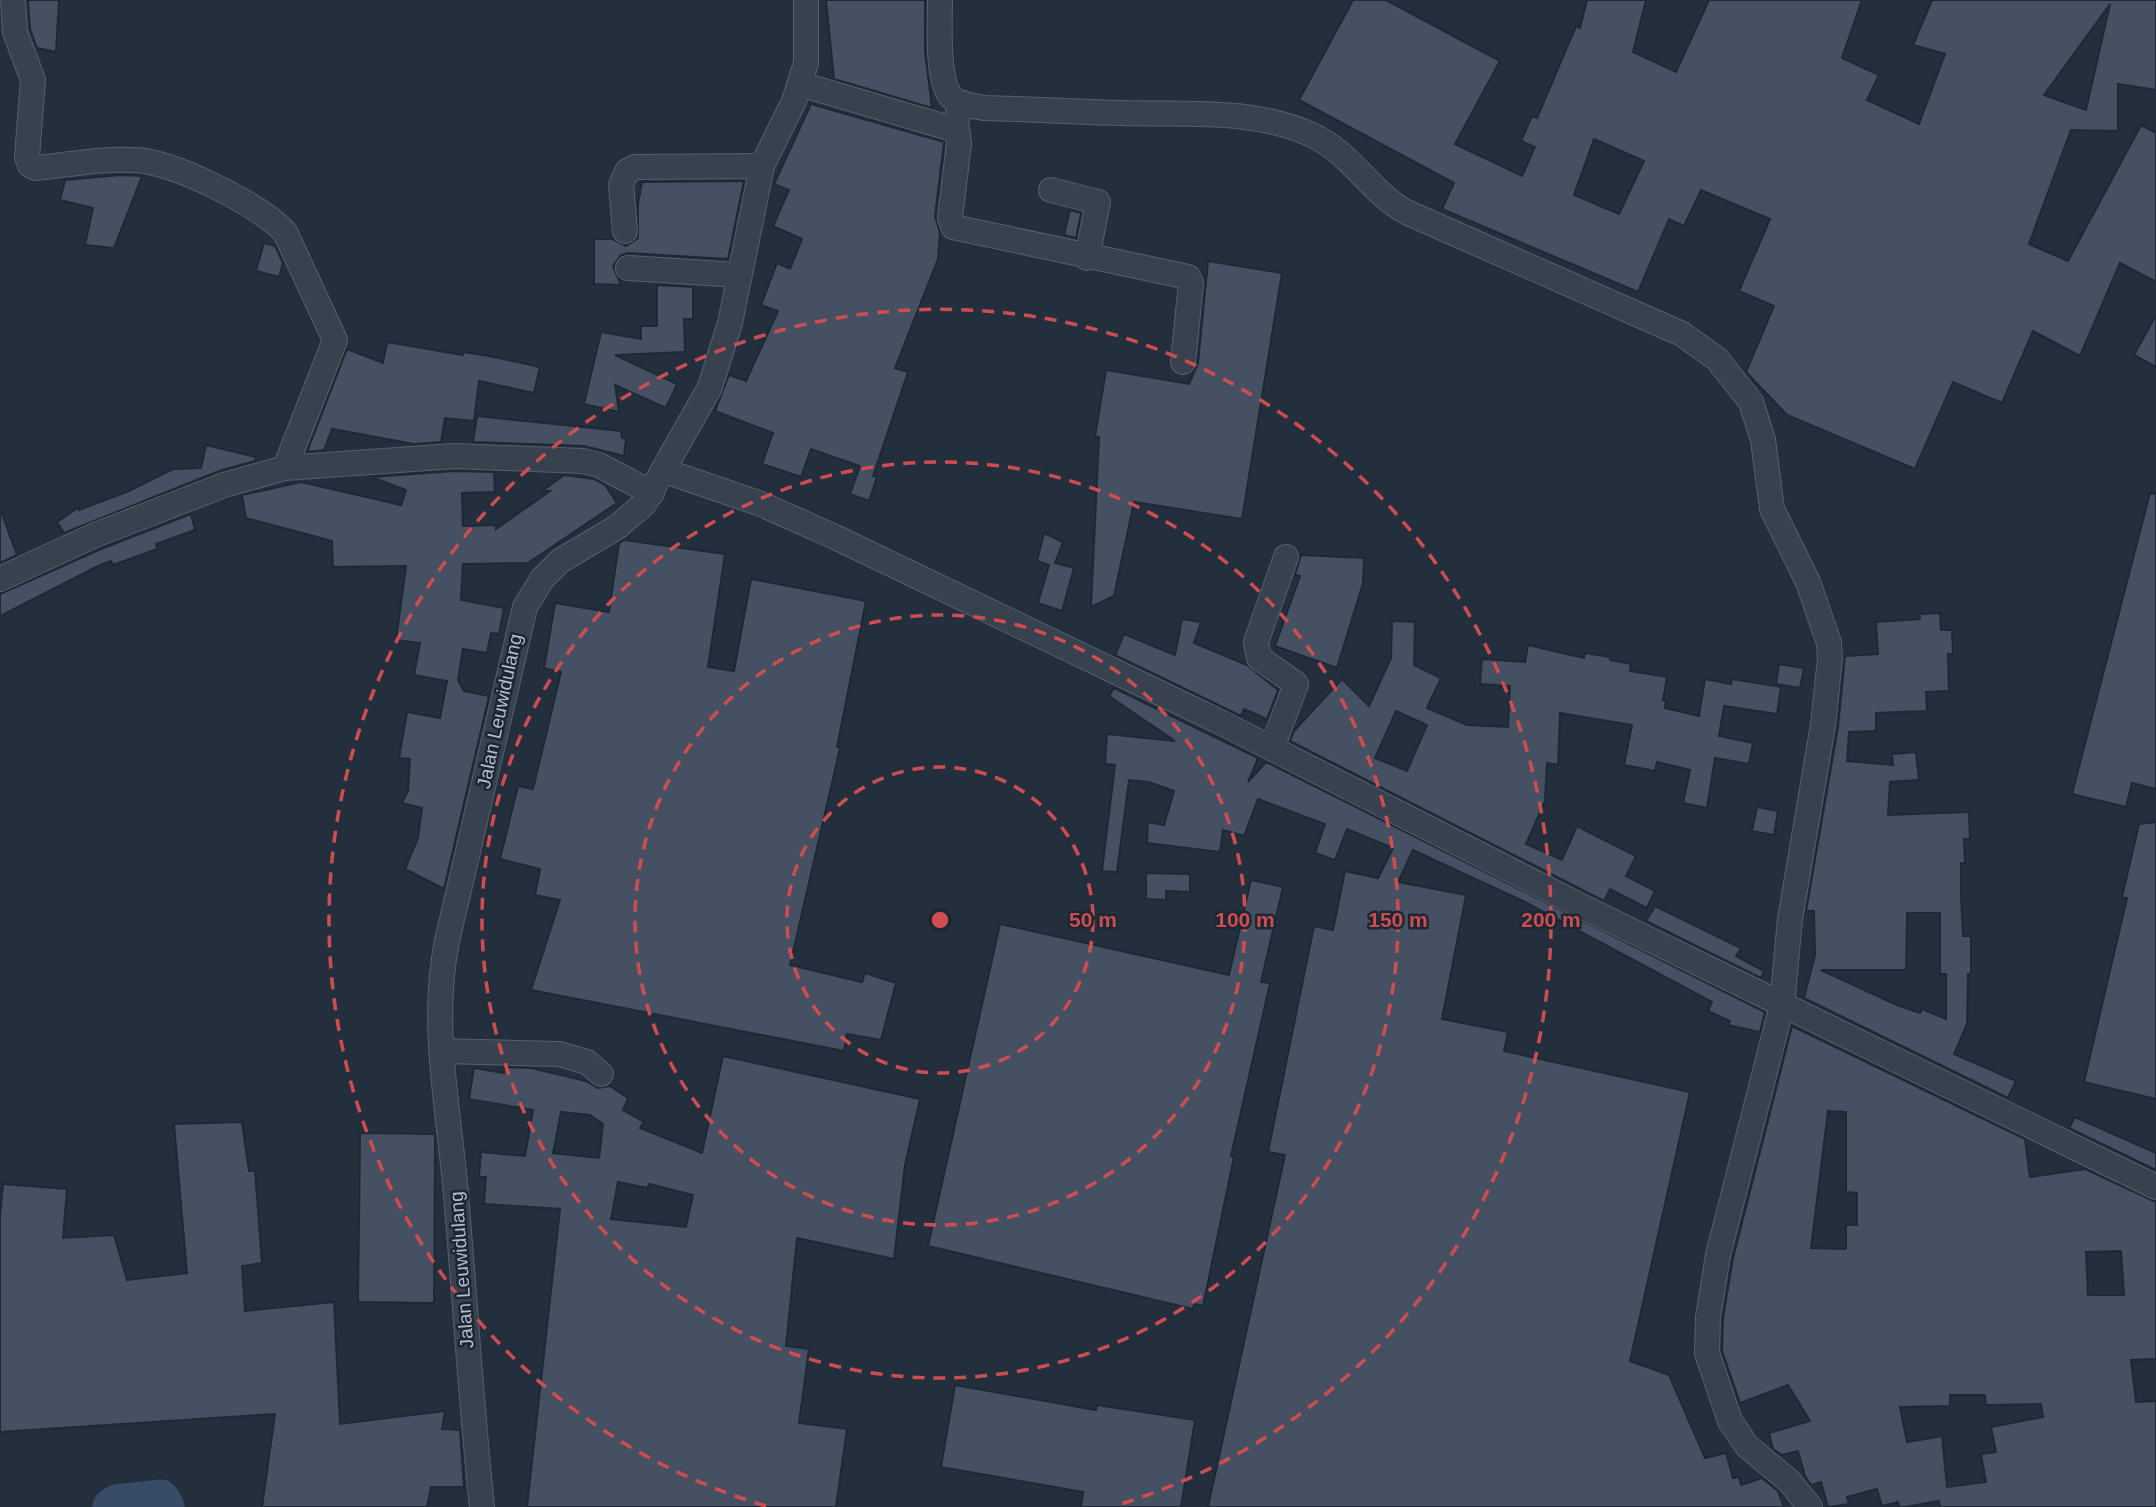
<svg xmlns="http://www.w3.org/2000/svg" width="2156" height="1507" viewBox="0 0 2156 1507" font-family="Helvetica,sans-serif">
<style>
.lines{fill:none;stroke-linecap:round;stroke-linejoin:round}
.river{stroke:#394c67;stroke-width:37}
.building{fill:#455162;stroke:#1f2835;stroke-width:2;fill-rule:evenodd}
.street-casing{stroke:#565f6c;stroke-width:26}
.street{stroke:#38414e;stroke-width:24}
.ring{fill:none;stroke:#ce4d50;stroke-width:3.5;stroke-dasharray:12 9}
.labels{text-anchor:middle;stroke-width:5;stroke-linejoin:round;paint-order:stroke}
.street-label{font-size:19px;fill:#b4bcc9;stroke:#1d2633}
.centre{fill:#ce4d50;stroke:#1d2633;stroke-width:3.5}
.ring-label{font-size:21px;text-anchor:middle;font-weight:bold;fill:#ce4d50;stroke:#1d2633;stroke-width:5;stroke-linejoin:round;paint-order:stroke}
</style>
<rect width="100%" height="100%" fill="#242f3e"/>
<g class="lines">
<path class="river" d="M111,1507L117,1503L161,1498L166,1507"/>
</g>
<g class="building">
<path d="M28,0H59L56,52L37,48L30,29Z"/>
<path d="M826,0H925V52L932,108L834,79Z"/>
<path d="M1353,0H1386L1500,61L1455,144L1522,176L1535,147L1521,141L1532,116L1537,118L1576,26L1580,28L1587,0H1646L1633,52L1676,72L1709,0H1862L1842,58L1879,75L1867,100L1919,124L1945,54L1913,45L1932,0H2156V90L2118,84V131L2071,130L2029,244L2068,261L2141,125L2156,133V282L2120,263L2080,356L2033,331L2002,403L1953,382L1915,469L1787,415L1746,372L1774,306L1739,291L1770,219L1701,190L1684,226L1669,219L1638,292L1442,209L1454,183L1299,100ZM2110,4L2086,110L2044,95ZM1594,139L1644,161L1619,214L1574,195Z"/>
<path d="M811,104L944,142L935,216L940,233L938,259L895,368L908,372L873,476L877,477L869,501L850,494L860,466L811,449L801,477L762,464L773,433L715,411L729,375L746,381L778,311L761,305L777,263L790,269L802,239L773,226L789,190L774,184Z"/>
<path d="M121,175L142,176L114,248L85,245L93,208L60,200L65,180Z"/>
<path d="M744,181L728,259L628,253L621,255L613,266L621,285L594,284V239H613L626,246L638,238V204L642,182Z"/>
<path d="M1070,210L1081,213L1076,238L1064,235Z"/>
<path d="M264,243L275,246L283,263L279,277L256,271Z"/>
<path d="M1208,261L1282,273L1242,519L1134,502L1114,596L1091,607L1099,437H1095L1106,370L1189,384L1198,363Z"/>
<path d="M657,285L693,287V319H684L685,352L615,355L677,384L666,408L615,385L619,412L584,404L601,332L641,339V326H657Z"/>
<path d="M2156,315V367L2134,355Z"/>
<path d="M387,342L463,355V352L489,356L540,367L534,393L479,381L474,421L445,418L441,442L414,444L332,429L324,450L307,452L347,349L383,363Z"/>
<path d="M477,416L621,431L622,438L626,439L624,456L584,446L473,442Z"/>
<path d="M206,445L256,457L255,461L219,471L64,533L57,522L79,507V510L129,491L173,469L201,468Z"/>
<path d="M454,471L494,472L495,492L462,493L463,526L496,525V529L550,491H542L564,475L594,479L605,485L617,503L528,563L463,564L461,600L504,608L499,634L491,633L487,653L463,649L458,680L464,691L489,696L444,889L405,869L418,838L422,808L402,803L408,791L410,759L399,758L407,712L440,718L447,681L414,675L420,643L396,640L406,566L333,567L332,541L246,518L242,495L301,482L401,505L406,490L372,477Z"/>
<path d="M2150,493L2156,494V789L2132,783L2126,807L2072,794Z"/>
<path d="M2,514L17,555L0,563V515Z"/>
<path d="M191,514L195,530L156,544L157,549L113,565L111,561L100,565L0,616V594L101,549Z"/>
<path d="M1044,533L1063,542L1055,563L1074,568L1062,611L1038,603L1049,565L1037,561Z"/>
<path d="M624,540L725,554L708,667L734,671L751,579L866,601L837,747L840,748L790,965L862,982L865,973L896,983L881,1040L847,1034L844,1051L531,990L560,900L535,895L540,869L500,859L518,786L533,789L561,672L544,668L555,603L609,612L619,543Z"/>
<path d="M1301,555L1364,558L1363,583L1337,668L1275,646L1300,576L1295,575Z"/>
<path d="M1940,613L1941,630H1952L1953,654H1948L1949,691L1926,692L1927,711L1876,713V731L1849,732L1847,761L1893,765L1892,754L1916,752L1919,780L1890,782L1888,815L1969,812L1970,839H1964L1965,863H1961V895L1963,936H1971V974H1968L1967,1024L1954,1054L2016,1081L2008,1098L1804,998L1815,955L1814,911H1806L1838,727L1845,656L1878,654L1876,622L1920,619L1919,614ZM1907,913H1940V974H1946V1019L1922,1009L1920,1013L1899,1006L1821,970H1906Z"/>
<path d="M1182,619L1201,622L1194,643L1247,665L1278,690L1267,719L1244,709L1241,716L1115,655L1124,634L1175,655Z"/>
<path d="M1392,621L1415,622L1414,665L1441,678L1427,708L1467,725L1508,727L1510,686L1480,684L1482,659L1525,662L1528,645L1584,658L1585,653L1610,657V660L1631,664L1630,671L1667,677L1663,700L1666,701L1665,708L1699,716L1705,679L1731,684L1732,679L1781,687L1777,714L1724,706L1719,736L1753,743L1749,764L1715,758L1707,808L1683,803L1690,770L1657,762L1655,771L1624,765L1632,725L1560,713L1558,765L1547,763L1545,801L1526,844L1562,860L1577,826L1636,856L1626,876L1655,891L1647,908L1610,889L1604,901L1290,741L1294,731L1342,679L1369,706L1391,658ZM1396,711L1427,725L1407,771L1375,758Z"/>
<path d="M1779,664L1804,668L1800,688L1776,684Z"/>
<path d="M1114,688L1258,758L1248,782L1266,762L1765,1012L1760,1032L1728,1025L1730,1021L1708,1011L1712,1002L1525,902L1413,850L1398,882L1466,895L1442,1019L1508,1032L1504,1051L1690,1092L1630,1361L1669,1375L1705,1458L1726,1453L1733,1478L1739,1477L1741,1485L1762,1478L1778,1491L1784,1507H1208L1285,1155L1268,1152L1314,926L1333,930L1345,871L1378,878L1393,848L1347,829L1335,860L1315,853L1325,824L1258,799L1244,836L1223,830L1220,852L1147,843L1148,822L1164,825L1174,791L1148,782L1129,780L1117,872L1102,871L1115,765L1105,764L1107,734L1175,741L1109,696Z"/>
<path d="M1757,807L1778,811L1774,835L1752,831Z"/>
<path d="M2156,822V1099L2084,1082L2127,898L2122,897L2139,824Z"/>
<path d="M1146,873L1190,874V892L1166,891V900L1146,899Z"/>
<path d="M1251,880L1283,887L1261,982L1270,983L1231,1156L1234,1157L1203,1306L1194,1304L1193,1309L928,1246L1000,924L1229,975Z"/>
<path d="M1655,906L1741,948L1736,956L1764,971L1761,978L1646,921Z"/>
<path d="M1792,1026L2025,1139L2030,1177L2085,1169L2156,1202V1359L2131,1360L2136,1402L2156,1401V1507H1940L1939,1501L1905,1507H1899L1898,1502L1882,1506L1877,1489L1847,1497L1849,1504L1828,1507L1821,1482L1811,1485L1805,1476L1798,1451L1782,1455L1773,1449L1769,1433L1810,1421L1788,1385L1740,1403L1722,1351L1723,1318L1733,1258ZM1828,1111L1846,1112V1192L1857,1193V1225H1846V1249L1811,1248ZM2121,1251L2124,1295H2088L2086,1252ZM1950,1395H1985L1986,1405L2041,1404L2043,1417L1991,1427L1996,1452L1981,1454L1986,1482L1947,1487L1942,1436L1907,1442L1900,1407L1950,1406Z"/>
<path d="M723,1056L920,1099L905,1165L894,1259L797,1238L786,1346L809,1349L799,1423L847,1429L836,1507H527L560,1209L484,1204L486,1177H479L481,1152L525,1156L533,1110L469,1099L474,1068L504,1073V1067L531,1068L586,1081L598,1088L610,1086L628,1098L623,1110L644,1122L640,1128L702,1153ZM561,1112L590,1115L603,1124L599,1158L553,1153ZM618,1182L648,1188L649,1184L693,1195L686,1227L611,1219Z"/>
<path d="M2075,1117L2156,1153V1170L2069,1128Z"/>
<path d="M242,1122L249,1171H255L262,1263L242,1266L245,1311L334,1302L340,1424L445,1411L442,1429L460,1430L464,1487H431L427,1507H262L275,1414L0,1432V1216L3,1184L67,1189L63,1238L114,1235L127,1280L187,1273L174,1124Z"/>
<path d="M360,1133L435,1134L434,1303L358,1302Z"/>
<path d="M955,1385L1096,1410L1097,1405L1195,1420L1181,1507H1081L1083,1492L941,1467Z"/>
</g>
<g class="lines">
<g class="street-casing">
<g id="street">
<path d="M13,0L15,32L33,80L27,157L30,165L36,168C69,165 101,158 134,160C173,161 258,204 285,232L335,340L285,468"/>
<path d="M940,0C940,23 936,81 952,98C960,105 974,106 984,108C1030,109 1076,112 1122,113C1185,115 1253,108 1312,135C1351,153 1370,192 1406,212L1682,334L1717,359L1751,402L1763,440L1772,509L1808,582L1829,643L1830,658L1823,725L1790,919L1782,1005L1718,1255L1708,1317L1707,1353L1730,1421L1747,1446L1790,1482L1810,1507"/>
<path d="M800,84L956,130"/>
<path d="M963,103L956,119L959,143L950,218L953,227L1188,277L1191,283L1183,362"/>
<path d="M1051,190L1098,202L1087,258"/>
<path d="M625,231L621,185L627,171L635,167L762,166"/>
<path d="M628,268L738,275"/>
<path d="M665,471L761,504L835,537L1216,720L1583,907L2156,1187"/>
<path d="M0,579L95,535L224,485L285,468L454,456L583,461L599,465L652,493"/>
<path d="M1272,748L1296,684L1259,658L1256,642L1286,557"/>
<path d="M442,1051L559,1054L587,1062L601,1074"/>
<path d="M482,1507C471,1403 465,1299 456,1195C449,1110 430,1025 447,941L525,607L542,579L560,561L617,527L644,504L710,387L730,323L762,166L794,101L806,63V0"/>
</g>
</g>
<use href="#street" class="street"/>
</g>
<g class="ring">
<circle cx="940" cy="920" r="153"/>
<circle cx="940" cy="920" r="305"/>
<circle cx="940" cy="920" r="458"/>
<path d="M766 1506A611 611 0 1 1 1114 1506"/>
</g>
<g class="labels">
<g class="street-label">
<text transform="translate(499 711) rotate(-78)" y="7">Jalan Leuwidulang</text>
<text transform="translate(461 1270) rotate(-94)" y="7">Jalan Leuwidulang</text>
</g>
</g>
<circle cx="940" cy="920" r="10" class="centre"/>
<g class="ring-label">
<text x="1093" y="927">50 m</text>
<text x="1245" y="927">100 m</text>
<text x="1398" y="927">150 m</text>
<text x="1551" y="927">200 m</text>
</g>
</svg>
